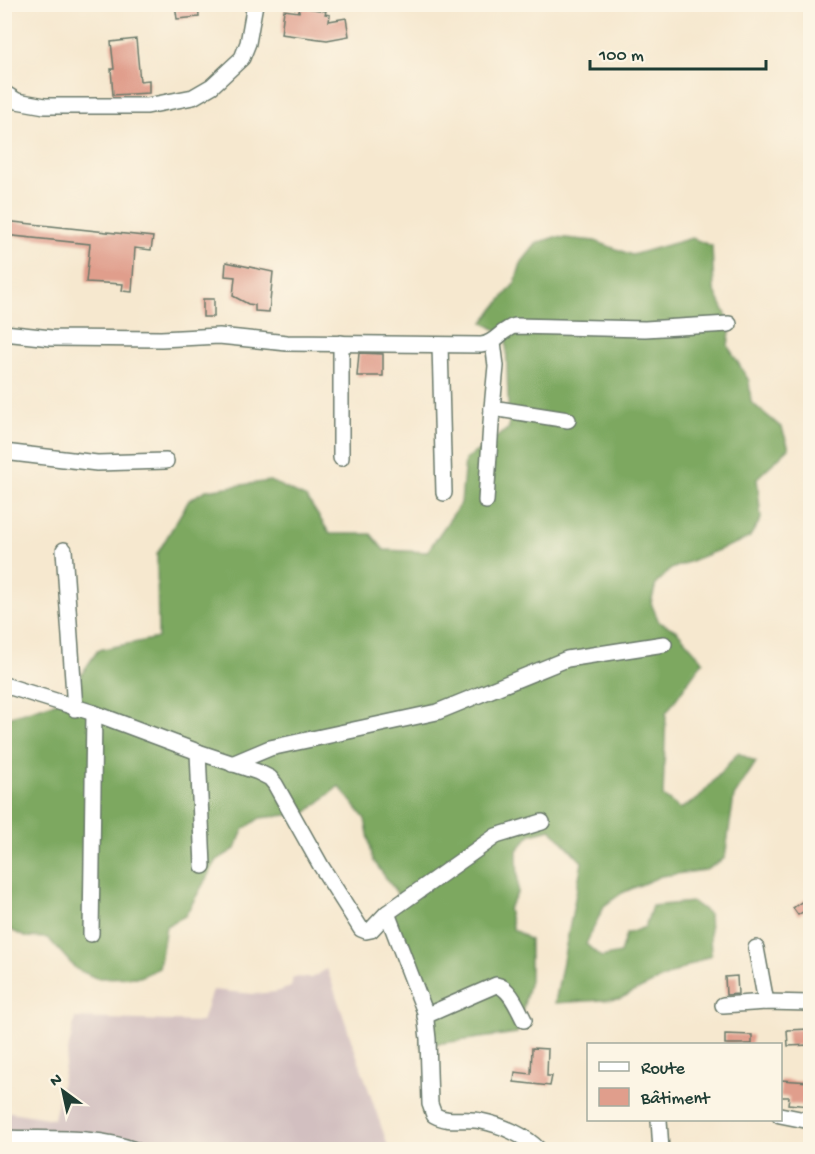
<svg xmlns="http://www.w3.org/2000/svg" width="815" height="1154" viewBox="0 0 815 1154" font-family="'Gochi Hand',sans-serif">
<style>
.industrial{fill:#d2bfc0}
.forest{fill:#7da860;stroke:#4e724a;stroke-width:1.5}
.building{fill:#e09e8c}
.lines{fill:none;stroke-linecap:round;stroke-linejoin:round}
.minor-casing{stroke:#6a796a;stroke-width:18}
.minor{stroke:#fff;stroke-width:15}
</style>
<rect width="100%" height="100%" fill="#fcf5e5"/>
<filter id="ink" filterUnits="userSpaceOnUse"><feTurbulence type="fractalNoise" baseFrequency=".0167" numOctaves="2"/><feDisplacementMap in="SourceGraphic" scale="12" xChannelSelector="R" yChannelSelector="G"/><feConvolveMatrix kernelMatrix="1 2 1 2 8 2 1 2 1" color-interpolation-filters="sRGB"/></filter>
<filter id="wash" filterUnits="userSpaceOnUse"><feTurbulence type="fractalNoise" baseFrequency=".008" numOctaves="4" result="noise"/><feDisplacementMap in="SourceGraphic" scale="24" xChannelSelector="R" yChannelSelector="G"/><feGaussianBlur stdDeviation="1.35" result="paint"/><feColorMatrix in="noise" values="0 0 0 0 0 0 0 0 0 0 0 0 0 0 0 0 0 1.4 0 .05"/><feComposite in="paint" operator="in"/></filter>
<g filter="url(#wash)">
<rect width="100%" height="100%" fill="#f6e8cf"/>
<path class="industrial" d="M327,969L389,1149H5L4,1111L54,1119L75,1018L202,1022L212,990L254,994L276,992L291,987L293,977L311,978Z"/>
<path class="forest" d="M555,237L595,241L632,255L692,238L712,246L714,289L731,325L728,346L749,381L751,402L782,428L789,448L757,478L761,519L749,538L671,569L656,584L651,603L659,622L676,630L703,661L666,713L663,796L680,809L698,799L738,753L756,762L734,796L725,858L706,870L661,876L622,893L604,906L586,944L601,957L620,953L626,934L645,927L652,906L693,902L709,914L711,955L619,999L555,1003L582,862L551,829L531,834L517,850L518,892L508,909L513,929L530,940V980L517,1033L420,1046L432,1005L390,935L397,893L373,860L365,819L339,786L306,813L260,818L243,830L235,849L217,860L185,916L166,926L159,968L140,977L96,978L76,969L48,938L25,937L5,927L4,718L64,700L98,650L158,638L157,554L189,500L206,490L270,481L307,498L330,534H371L384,550L427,552L461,503L465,460L509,428L506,336L483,322L515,283L521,263L537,243Z"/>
<g id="blocks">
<g class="building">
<path d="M175,4H198L199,17L177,19Z"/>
<path d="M300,7L326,11L325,14L330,15L329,21L346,18L349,36L327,40L281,34L284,10L299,12Z"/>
<path d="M136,39L140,81L149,80V93L113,95L111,69H114L111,42Z"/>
<path d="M4,221L153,237L151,250L135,248L132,292L122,291L123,284L86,282L90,244L4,235Z"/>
<path d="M226,262L273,272L269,312L255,311V305L248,304L233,296L235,277L225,276Z"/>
<rect x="203" y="299" width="11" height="18"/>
<path d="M359,353L383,354V376H357Z"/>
<path d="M810,896V907L798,915L793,908Z"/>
<path d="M737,976L738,994L726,995L725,977Z"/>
<path d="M810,1029V1045L788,1046L787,1030Z"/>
<path d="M725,1034L752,1035V1044H725Z"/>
<path d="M532,1048L548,1049L547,1076H552L550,1086L514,1082L515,1072L531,1074Z"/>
<path d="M780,1080L810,1082V1106L788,1104L789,1097H780Z"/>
</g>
</g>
</g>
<g filter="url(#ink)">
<use href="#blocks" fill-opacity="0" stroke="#6a796a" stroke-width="1.5"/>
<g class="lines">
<g class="minor-casing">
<g id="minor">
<path d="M4,93L17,101L45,106H147L193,97L212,86L242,58L248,43L255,4"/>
<path d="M4,333L51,338L161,339L219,336L287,343L481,345C496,344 501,329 515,326L645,329L729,324"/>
<path d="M493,342L496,366L492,408L568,420"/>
<path d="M341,343V458"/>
<path d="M440,345L444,493"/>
<path d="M4,452L97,463L166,461"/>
<path d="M486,501L492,408"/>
<path d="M64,550L75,709"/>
<path d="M4,685L94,713L198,752L258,772L270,778L275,784L321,866L361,929L366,931L371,930L387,913L425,1012L428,1039L430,1104L434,1115C450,1124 465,1117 481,1121C501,1125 525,1135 539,1150"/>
<path d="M198,752L203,866"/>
<path d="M232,764L270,748L437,712L567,659L664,644"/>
<path d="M387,913L496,836L542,822"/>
<path d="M91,934L94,713"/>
<path d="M756,948L766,1002"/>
<path d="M723,1005L766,1002L810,1003"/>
<path d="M425,1016L496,985C510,987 518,1009 524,1020"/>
<path d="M780,1115L810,1121"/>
<path d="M659,1120L661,1150"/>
<path d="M4,1138C47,1140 94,1135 135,1150"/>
</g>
</g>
<use href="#minor" class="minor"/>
</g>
</g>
<rect width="815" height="1154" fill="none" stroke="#fcf5e5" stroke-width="24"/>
<rect x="587" y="1043" width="195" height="78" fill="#fcf5e5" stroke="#a4ab9e" stroke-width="1.5"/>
<rect x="599" y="1062" width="30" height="9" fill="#ffffff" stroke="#a4ab9e" stroke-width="1.5"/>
<text x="641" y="1073" font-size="18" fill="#1f3d34">Route</text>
<rect x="599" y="1088" width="30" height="18" fill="#e09e8c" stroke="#a4ab9e" stroke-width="1.5"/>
<text x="641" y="1103" font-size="18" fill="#1f3d34">Bâtiment</text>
<g transform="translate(63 1091) rotate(327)" stroke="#fcf5e5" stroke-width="4.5" paint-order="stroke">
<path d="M0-4.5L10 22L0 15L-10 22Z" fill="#1f3d34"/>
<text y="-9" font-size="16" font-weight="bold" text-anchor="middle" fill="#1f3d34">N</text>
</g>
<path d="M590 60v9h176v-9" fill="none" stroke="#1f3d34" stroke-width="3"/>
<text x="599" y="60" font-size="18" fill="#1f3d34" stroke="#fcf5e5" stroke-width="4.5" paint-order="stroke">100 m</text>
</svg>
